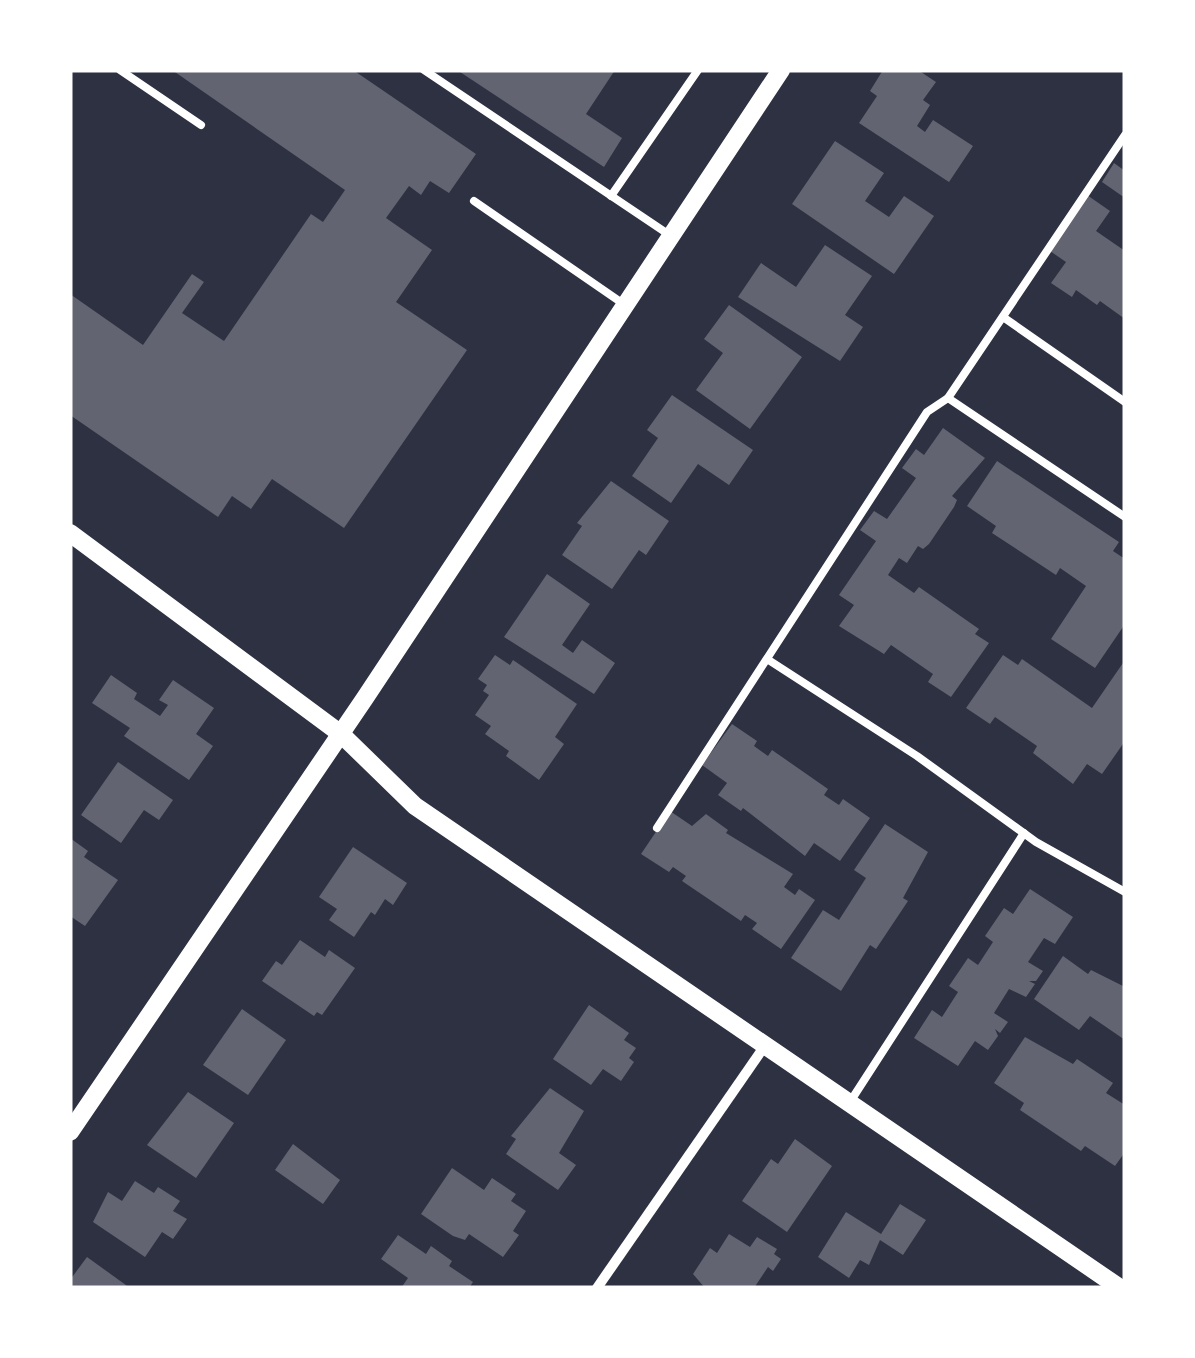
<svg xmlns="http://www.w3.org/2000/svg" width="1195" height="1358" viewBox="0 0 1195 1358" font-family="'Noto Serif',serif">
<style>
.building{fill:#626471}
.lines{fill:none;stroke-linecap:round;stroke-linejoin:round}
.service{stroke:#fff;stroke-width:8}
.minor{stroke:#fff;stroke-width:10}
.tertiary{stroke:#fff;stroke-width:18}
</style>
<rect width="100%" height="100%" fill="#2d3142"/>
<g class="building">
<path d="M172,70H353L476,154L449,193L430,181L421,195L409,186L386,218L432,250L396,302L467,350L344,528L272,479L251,509L232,496L218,517L70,415V294L143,345L192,274L204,282L182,313L224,341L311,214L323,222L345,190Z"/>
<path d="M457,70H615L586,114L622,138L604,167Z"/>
<path d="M883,70H918L936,82L923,100L930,105L917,126L925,132L933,120L973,146L949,182L859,123L877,96L870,91Z"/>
<path d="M835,141L884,173L865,201L889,217L904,196L934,216L894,274L792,204Z"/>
<path d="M1114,163L1125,171V198L1102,182Z"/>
<path d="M1087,195L1110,211L1096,231L1125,251V319L1100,301L1097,305L1076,290L1072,297L1051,283L1066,262L1050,251Z"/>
<path d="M825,245L872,276L845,315L863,327L840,361L738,297L761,263L796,287Z"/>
<path d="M729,305L802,357L750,429L696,390L723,353L704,339Z"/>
<path d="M672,395L753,450L729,485L698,464L671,503L632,476L658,438L647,430Z"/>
<path d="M943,428L985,458L952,496L957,500L954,507L929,544L923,549L918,546L907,563L899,558L888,575L914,593L919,587L979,629L975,634L989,643L951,697L928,682L933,674L891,645L884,654L839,626L854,605L839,595L876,541L860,530L874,511L887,519L916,478L902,468L916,449L924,455Z"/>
<path d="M997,461L1119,542L1113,551L1125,559V624L1095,668L1051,639L1086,586L1060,568L1056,575L992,533L996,526L967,506Z"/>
<path d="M611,481L669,521L646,555L639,550L612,589L562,555L582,526L577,523Z"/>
<path d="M547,574L590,604L562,645L573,653L582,640L615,663L594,694L504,637Z"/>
<path d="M495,655L510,665L513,660L577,704L555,737L564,744L539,780L506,756L509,751L485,734L491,726L475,715L489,695L483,691L487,685L478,679Z"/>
<path d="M1003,655L1018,665L1022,659L1092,708L1125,660V741L1102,774L1087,764L1073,784L1033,753L1037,746L995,717L990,724L966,708Z"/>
<path d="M111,675L137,693L134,699L160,716L168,705L159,700L173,680L214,708L196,734L213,746L189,780L124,736L130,728L92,703Z"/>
<path d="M732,724L757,741L754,746L768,756L772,750L828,789L824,795L839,805L843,799L870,818L840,861L814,843L805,856L743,808L741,811L718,795L727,783L702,765Z"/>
<path d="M118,762L173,800L159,820L144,810L121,843L81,815Z"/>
<path d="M670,811L692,826L706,814L728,830L726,833L793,874L784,887L795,895L799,889L815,900L781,949L752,929L757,923L745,915L741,921L682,881L686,876L673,867L669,872L641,854Z"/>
<path d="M885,824L928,852L903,898L908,901L876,949L870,945L841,991L791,958L823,910L839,920L866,878L854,870Z"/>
<path d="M70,838L88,851L84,857L118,880L85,926L70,916Z"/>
<path d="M353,847L407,883L393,905L385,899L375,915L371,912L354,937L329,920L337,909L319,897Z"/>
<path d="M1030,889L1073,917L1055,944L1044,938L1028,962L1043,971L1036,981H1029L1035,984L1026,997L1009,989L994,1013L1008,1022L1000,1033L995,1029L998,1036L988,1050L975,1041L958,1066L914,1038L932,1010L942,1017L958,992L949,986L968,958L978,965L993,942L985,936L1004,908L1013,914Z"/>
<path d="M300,940L325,957L329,950L355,968L322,1015L317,1012L314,1016L262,981L276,961L282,965Z"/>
<path d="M1063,956L1088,974L1091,970L1125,987V1040L1090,1016L1079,1030L1034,999Z"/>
<path d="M589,1005L629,1033L624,1040L636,1048L629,1058L634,1062L621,1081L603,1069L591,1085L553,1059Z"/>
<path d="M242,1009L286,1040L248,1095L203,1065Z"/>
<path d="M1025,1037L1073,1064L1077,1059L1113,1083L1106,1093L1125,1105V1152L1115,1166L1085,1146L1081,1151L1020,1110L1024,1103L994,1083Z"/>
<path d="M550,1088L584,1111L559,1153L576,1165L558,1190L506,1154L516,1139L511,1136Z"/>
<path d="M188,1092L234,1123L196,1178L147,1145Z"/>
<path d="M795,1139L832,1166L787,1232L742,1201L771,1159L778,1164Z"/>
<path d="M293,1144L340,1180L323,1204L275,1170Z"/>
<path d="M452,1168L484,1190L492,1178L516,1194L511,1201L526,1211L513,1231L519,1235L503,1257L469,1234L465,1240L453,1236L421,1214Z"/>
<path d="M135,1181L154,1193L158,1187L180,1201L173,1211L187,1219L173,1239L162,1232L145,1257L93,1222L108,1192L122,1201Z"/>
<path d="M900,1204L926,1220L903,1255L880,1240L869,1265L860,1260L849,1278L818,1257L846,1212L881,1234Z"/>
<path d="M729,1234L750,1247L757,1237L777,1249L774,1254L781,1259L773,1271L768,1267L754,1288H705L693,1274L710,1248L717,1253Z"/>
<path d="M398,1235L426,1254L431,1246L452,1261L449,1266L473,1282L469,1288H401L408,1278L381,1259Z"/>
<path d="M87,1257L130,1288H70V1280Z"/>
</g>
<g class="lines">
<g class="service">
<path d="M120,70L201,125"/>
<path d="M424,70L671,236"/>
<path d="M1125,135L948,398L1125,517"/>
<path d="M611,196L698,70"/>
<path d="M474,201L625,305"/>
<path d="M1003,317L1125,402"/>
<path d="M767,659L917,756L1036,842L1125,892"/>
<path d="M657,828L927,412L948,398"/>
<path d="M850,1102L1024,833"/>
</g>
<path class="minor" d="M597,1288L766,1044"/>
<g class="tertiary">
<path d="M70,533L341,734L415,806L1120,1288"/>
<path d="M70,1132L365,698L781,70"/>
</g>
</g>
<rect width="1195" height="1358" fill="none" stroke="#ffffff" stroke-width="145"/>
</svg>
